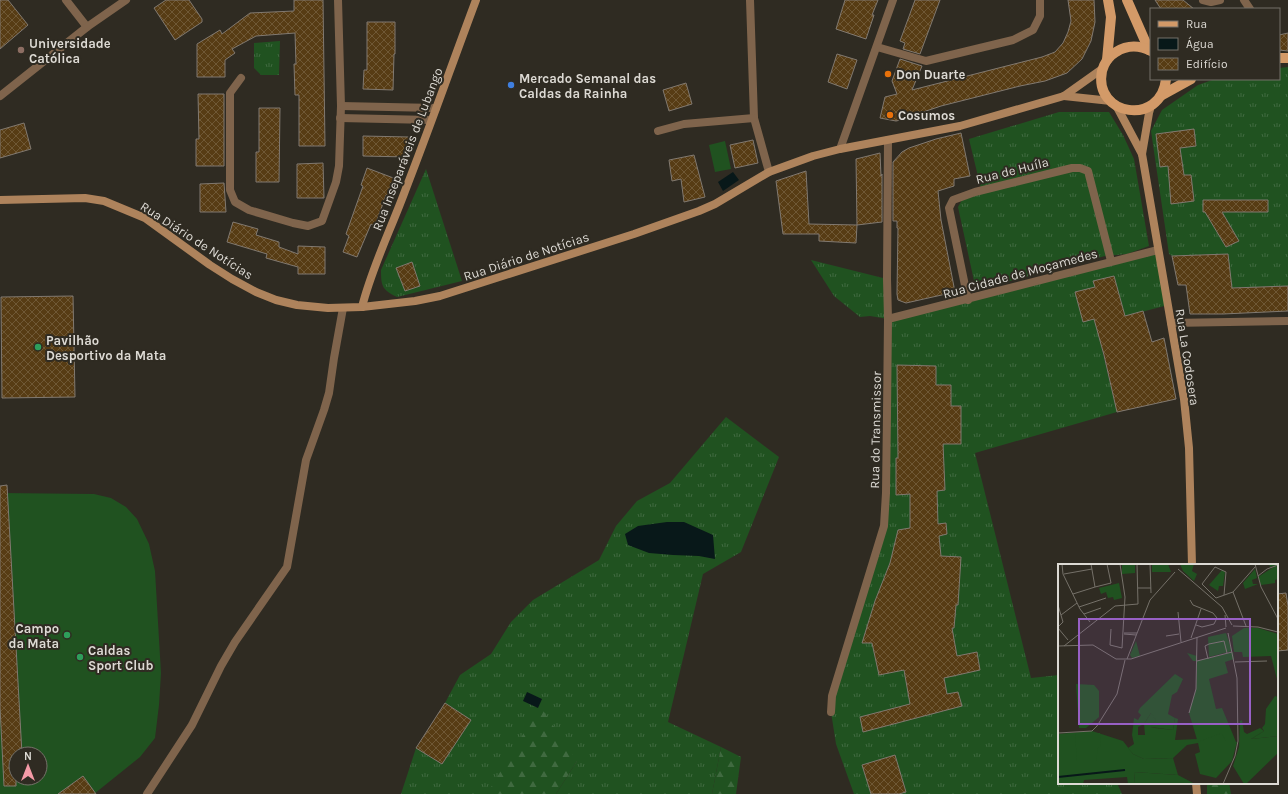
<svg xmlns="http://www.w3.org/2000/svg" width="1288" height="794" viewBox="0 0 1288 794" font-family="Karla,sans-serif">
<style>
.grass{fill:url(#grass-tufts)}
.forest{fill:url(#forest-firs)}
.garden{fill:#205220;fill-rule:evenodd}
.water{fill:#081819}
.building{fill:url(#building-cross-hatch);stroke:#817970}
.lines{fill:none;stroke-linecap:round;stroke-linejoin:round}
.street{stroke:#7f644c;stroke-width:8}
.secondary{stroke:#ae835c;stroke-width:8}
.primary{stroke:#d39a68;stroke-width:10}
.education-dot{fill:#8d6e63;stroke:#2f2b22;stroke-width:1.5}
.food-dot{fill:#e8710a;stroke:#2f2b22;stroke-width:1.5}
.shop-dot{fill:#3f7fe0;stroke:#2f2b22;stroke-width:1.5}
.leisure-dot{fill:#2e9e5b;stroke:#2f2b22;stroke-width:1.5}
.labels{text-anchor:middle;stroke-width:4;stroke-linejoin:round;paint-order:stroke}
.poi-label{font-size:13px;font-weight:bold;fill:#dddad4;stroke:#2f2b22;text-anchor:start}
.street-label{font-size:13px;fill:#dddad4;stroke:#2f2b22}
.inset-river{fill:none;stroke:#081819;stroke-width:2}
.inset-road{fill:none;stroke:#757169;stroke-width:1}
.view{fill:#9860c5;fill-opacity:0.15;stroke:#9860c5;stroke-width:2}
.inset-edge{fill:none;stroke:#dddad4;stroke-width:2}
</style>
<defs>
<pattern id="grass-tufts" width="24" height="20" patternUnits="userSpaceOnUse"><rect width="24" height="20" fill="#205220"/><path d="M3 7l-1-3M5 7V3M7 7l1-3M15 17l-1-3M17 17v-4M19 17l1-3" fill="none" stroke="#406a40"/></pattern>
<pattern id="forest-firs" width="22" height="20" patternUnits="userSpaceOnUse"><rect width="22" height="20" fill="#205220"/><path d="M5 1l3.5 6h-7zM16 11l3.5 6h-7z" fill="#406a40"/></pattern>
<pattern id="building-cross-hatch" width="8" height="8" patternUnits="userSpaceOnUse"><rect width="8" height="8" fill="#573c14"/><path d="M0 0l8 8M0 8l8-8" fill="none" stroke="#6f5835"/></pattern>
</defs>
<rect width="100%" height="100%" fill="#2f2b22"/>
<g class="grass">
<path d="M280,41L279,75H261L254,68V43Z"/>
<path d="M1288,67V286L1230,288L1231,283L1228,254L1172,256L1169,254L1151,131L1162,110L1198,85L1215,79H1279V68Z"/>
<path d="M1059,112H1109L1123,135L1134,159L1149,246L1127,254L1105,256L976,290L958,207L962,200L982,193L969,139Z"/>
<path d="M426,169L462,281L397,297C382,290 381,286 381,270Z"/>
<path d="M1158,250L1168,305L1096,324L1117,412L975,453L1031,678L1059,675V783H1117L1122,794H854L836,744L831,712L884,526L888,319L870,316L860,317L834,296L811,260L887,279L888,319Z"/>
<path d="M726,417L779,457L741,552L703,574L668,722L721,747L712,794H556L577,761L487,794H401L416,748L442,764L470,720L445,703L460,675L491,654L511,622L533,600L599,560L616,526L637,501L670,483Z"/>
</g>
<g class="forest">
<path d="M540,706L577,761L556,794H487Z"/>
<path d="M721,747L741,757L736,794H712Z"/>
<path d="M1207,783H1229L1231,794H1207Z"/>
</g>
<g class="garden">
<path d="M725,141L731,169L715,172L709,145Z"/>
<path d="M0,493L94,494L111,498L126,507L137,519L149,544L155,571L161,673L159,705L155,738L140,757L94,794H0ZM16,754H40V778H16Z"/>
</g>
<g class="water">
<path d="M733,172L739,180L723,191L718,182Z"/>
<path d="M667,522H684L713,535L715,559L699,556L673,555L649,553L628,545L625,534L638,526Z"/>
<path d="M527,692L542,699L538,708L523,701Z"/>
</g>
<g class="building">
<path d="M0,0H8L28,25L0,49Z"/>
<path d="M166,0H189L202,19V22L175,40L154,8Z"/>
<path d="M294,0H323L325,146H299V95H295L294,64H296L295,33L256,36L232,49L235,53L225,60V77H197V44L220,30L222,34L250,13L294,11Z"/>
<path d="M845,0H878L872,15H874L866,39L836,29Z"/>
<path d="M915,0H940L920,54L903,49L905,43L900,41Z"/>
<path d="M1068,0H1094L1095,22L1091,41L1082,59L1067,73L1045,81L1020,86L941,106L923,112L924,115L896,121L880,118L885,97L897,94L892,81L900,59L922,66L912,90L1042,57L1055,52L1063,43L1068,32L1071,21Z"/>
<path d="M1155,0H1183L1194,9H1161Z"/>
<path d="M367,22H395V54H394L393,90L363,89L364,70H367Z"/>
<path d="M1288,33V51L1279,50V35Z"/>
<path d="M837,54L857,60L847,89L828,82Z"/>
<path d="M686,83L692,104L669,111L663,90Z"/>
<path d="M198,94H224V166H196V139H199Z"/>
<path d="M259,108H280L279,182H256V152H259Z"/>
<path d="M24,123L31,149L0,158V130Z"/>
<path d="M1194,129L1196,146L1180,148L1184,175H1191L1194,201L1171,204L1168,166L1160,167L1156,134Z"/>
<path d="M961,133L970,176L954,179V186L938,191L941,220L955,292L906,303L898,300L897,294L898,228H897V221H893V162L902,152L909,148L936,139Z"/>
<path d="M363,136L409,137L408,157L363,156Z"/>
<path d="M753,140L758,163L735,168L730,145Z"/>
<path d="M880,153L881,176L882,174V222L857,225L856,159Z"/>
<path d="M694,155L705,197L684,202L681,179L672,181L669,160Z"/>
<path d="M323,163L324,198H297V164Z"/>
<path d="M367,168L396,179L389,196L386,195L375,226L371,224L357,257L343,252L349,236L346,234L363,186L361,185Z"/>
<path d="M806,171L809,224L857,225L856,243L819,241V234H783L776,181Z"/>
<path d="M224,183L226,212H200V184Z"/>
<path d="M1203,200H1268V212H1222L1239,241L1226,247L1205,212H1203Z"/>
<path d="M233,222L258,229L256,235L279,242V247L298,254V246L325,247V274H298V267L266,258L267,254L227,242Z"/>
<path d="M1228,254L1232,288L1288,286V311L1223,314H1190L1186,285H1178L1172,256Z"/>
<path d="M412,262L420,286L405,291L396,268Z"/>
<path d="M1114,276L1125,316L1143,311L1152,342L1164,338L1176,399L1117,412L1104,355L1094,319L1083,322L1075,292L1095,287L1093,281Z"/>
<path d="M73,296L75,397L2,398L1,297Z"/>
<path d="M897,365L936,366V385H951V406H961V444H943L945,490L937,491L938,524L946,523L947,534L939,536L941,556L961,557L958,605H956L954,628H952L957,656L977,652L980,670L944,678L947,694L958,692L962,706L863,732L860,717L910,704L904,670L879,675L872,643H862L875,601L890,563L898,530L910,528V494L896,495V458H898Z"/>
<path d="M7,485L22,754H16V786H4L0,707V486Z"/>
<path d="M1286,593L1288,606V650L1277,651V594Z"/>
<path d="M445,703L471,720L442,764L416,748Z"/>
<path d="M895,755L906,792L899,794H871L862,765Z"/>
<path d="M83,776L96,794H58Z"/>
</g>
<g class="lines">
<g class="street">
<path d="M66,0L87,27"/>
<path d="M750,0L754,118L769,172"/>
<path d="M1203,0L1211,2L1220,0"/>
<path d="M1244,0L1250,9"/>
<path d="M877,47L926,61L1013,40L1033,30L1040,16V0"/>
<path d="M241,78L230,93V190L235,202L249,210L293,223L308,226L322,221L336,182L339,166L341,106L338,0"/>
<path d="M0,96L87,27L126,0"/>
<path d="M341,106L436,108"/>
<path d="M340,118L431,120"/>
<path d="M658,131L684,124L754,118"/>
<path d="M840,149L893,0"/>
<path d="M968,300L949,208L953,200L975,192L1072,168H1080L1088,171L1111,261"/>
<path d="M888,319L1158,250"/>
<path d="M1171,323L1288,321"/>
<path d="M831,712L832,696L884,526L886,493L887,413L888,319L887,279L888,140"/>
<path d="M147,794L192,725L221,666L235,642L287,567L306,460L324,410L329,393L334,358L343,308"/>
</g>
<g class="secondary">
<path d="M1064,96L1111,101"/>
<path d="M1117,107L1142,154L1184,399L1189,448L1192,565"/>
<path d="M1142,154L1149,113L1151,106"/>
<path d="M0,200L85,198L104,201L145,218L210,265L232,279L256,292L276,300L297,305L328,308L362,307L415,301L440,296L634,234L699,211L715,204L769,172L813,156L840,149L960,126L1064,96L1102,69"/>
<path d="M362,307C372,267 391,229 405,191C430,127 452,64 476,0"/>
<path d="M1196,783L1197,794"/>
</g>
<g class="primary">
<path d="M1127,0L1149,50"/>
<path d="M1151,51C1139,45 1127,45 1116,52C1109,56 1104,64 1102,71C1093,116 1161,127 1166,79"/>
<path d="M1279,58H1288"/>
<path d="M1107,60L1111,17L1108,0"/>
<path d="M1162,95L1191,79"/>
</g>
</g>
<circle class="education-dot" cx="21" cy="50" r="4"/>
<g class="food-dot">
<circle cx="888" cy="74" r="4"/>
<circle cx="890" cy="115" r="4"/>
</g>
<circle class="shop-dot" cx="511" cy="85" r="4"/>
<g class="leisure-dot">
<circle cx="38" cy="347" r="4"/>
<circle cx="67" cy="635" r="4"/>
<circle cx="80" cy="657" r="4"/>
</g>
<g class="labels">
<g class="poi-label">
<text x="29" y="48">Universidade<tspan x="29" dy="15">Católica</tspan></text>
<text x="896" y="79">Don Duarte</text>
<text x="519" y="83">Mercado Semanal das<tspan x="519" dy="15">Caldas da Rainha</tspan></text>
<text x="898" y="120">Cosumos</text>
<text x="46" y="345">Pavilhão<tspan x="46" dy="15">Desportivo da Mata</tspan></text>
<text x="59" y="633" text-anchor="end">Campo<tspan x="59" dy="15">da Mata</tspan></text>
<text x="88" y="655">Caldas<tspan x="88" dy="15">Sport Club</tspan></text>
</g>
<g class="street-label">
<text transform="translate(407 149) rotate(-69)" y="5">Rua Inseparáveis de Lubango</text>
<text transform="translate(1012 170) rotate(-14)" y="5">Rua de Huíla</text>
<text transform="translate(197 240) rotate(33)" y="5">Rua Diário de Notícias</text>
<text transform="translate(526 256) rotate(-18)" y="5">Rua Diário de Notícias</text>
<text transform="translate(1020 273) rotate(-15)" y="5">Rua Cidade de Moçamedes</text>
<text transform="translate(1188 357) rotate(81)" y="5">Rua La Codosera</text>
<text transform="translate(875 430) rotate(-89)" y="5">Rua do Transmissor</text>
</g>
</g>
<g transform="translate(1058 564)">
<rect width="220" height="220" fill="#2f2b22"/>
<path d="M64,0H77V9L64,10ZM94,0H110L113,8H94ZM122,0H136L134,7L139,10L136,17L125,7ZM211,0H220V15L217,16V19L203,21L200,13L217,2L212,3ZM197,5L199,14L194,16L195,20H200L187,25L185,19ZM164,6L167,8L165,22H161L160,27L151,21ZM61,19L64,34L56,36L55,33L50,34L48,28L43,30L41,24ZM186,64H200L220,70V119L213,92L185,93L184,88H176L174,72ZM168,69L174,87L151,93L150,73ZM78,77L82,92L74,94L72,91ZM175,88L176,95L167,98L170,109L151,115L158,145L164,144L178,178L140,179L131,149L138,125L139,97H135L129,89L139,92V97ZM117,110L125,115L119,128L114,131L110,150L117,154L115,166L93,163V149L86,160L80,163V171H74L76,154L80,156L83,151L80,148L82,144ZM217,132L220,133V172L193,175L206,167L204,164L207,160L208,145ZM34,167L65,177L75,190L86,195L115,194L120,211L76,208L77,220H70L69,213L26,216L25,220H0V170Z" fill="#205220"/>
<path d="M93,149L98,156L93,163L97,164L115,166L117,154L120,155L117,176L140,175V178L164,169L168,178H179L174,197L158,214L142,210L137,190L142,188L140,179L129,181L115,194L86,195L75,190L70,184L76,180L74,171H87L86,160ZM184,156L186,168L189,170L202,164L206,167L193,175L220,172V189L188,220H186L175,202L181,183L182,157ZM76,208L120,211L137,220H77Z" fill="#205220"/>
<path d="M18,120L36,121L41,127V153L28,164H21ZM17,169H42L43,183L40,184L38,197H19Z" fill="#205220"/>
<path class="inset-river" d="M0,213L67,206"/>
<path class="inset-road" d="M4,0L5,10L22,45L32,58M92,0L93,29M197,0L203,23L220,55M120,5L164,43L174,61M6,10L34,5M200,12L209,5L220,1M37,23L53,19L49,0M80,24H93M175,28L188,62M15,30L37,23L33,0M158,34L144,20L157,3L168,8L166,31M158,34L175,28L197,3M132,36L135,41L155,49L159,54L156,60L144,63L138,61M0,41L5,58L0,63M21,43L48,34M120,48L123,78M26,50L43,44M3,51L19,39M167,51L168,63M175,62L200,63L220,68M0,64L10,76M53,65L52,81L64,84L67,33L62,0M66,69H79M66,70L78,71M108,72L121,70M133,74L143,45M0,82L35,81L58,95H73L168,64M6,82L57,42L80,40L79,0M69,95L92,36L117,8M150,95L147,82L151,80L166,77L169,89M139,97L174,88M177,98L209,97M131,149L138,125L139,73M0,169L34,167L39,162L59,130L67,96M165,220L177,192L180,177L179,114L170,69"/>
<path class="view" d="M21,55H192V160H21Z"/>
<rect width="220" height="220" class="inset-edge"/>
</g>
<rect x="1150" y="8" width="130" height="72" fill="#2f2b22" stroke="#757169"/>
<rect x="1158" y="21" width="20" height="6" fill="#d39a68" stroke="#757169"/>
<text x="1186" y="28" font-size="12" fill="#dddad4">Rua</text>
<rect x="1158" y="38" width="20" height="12" fill="#081819" stroke="#757169"/>
<text x="1186" y="48" font-size="12" fill="#dddad4">Água</text>
<rect x="1158" y="58" width="20" height="12" fill="url(#building-cross-hatch)" stroke="#757169"/>
<text x="1186" y="68" font-size="12" fill="#dddad4">Edifício</text>
<g transform="translate(28 766)"><circle r="19" fill="#2f2b22" stroke="#757169"/>
<path d="M0-3L7 15L0 10L-7 15Z" fill="#f49aa6"/>
<text y="-6" font-size="11" font-weight="bold" text-anchor="middle" fill="#dddad4">N</text>
</g>
</svg>
